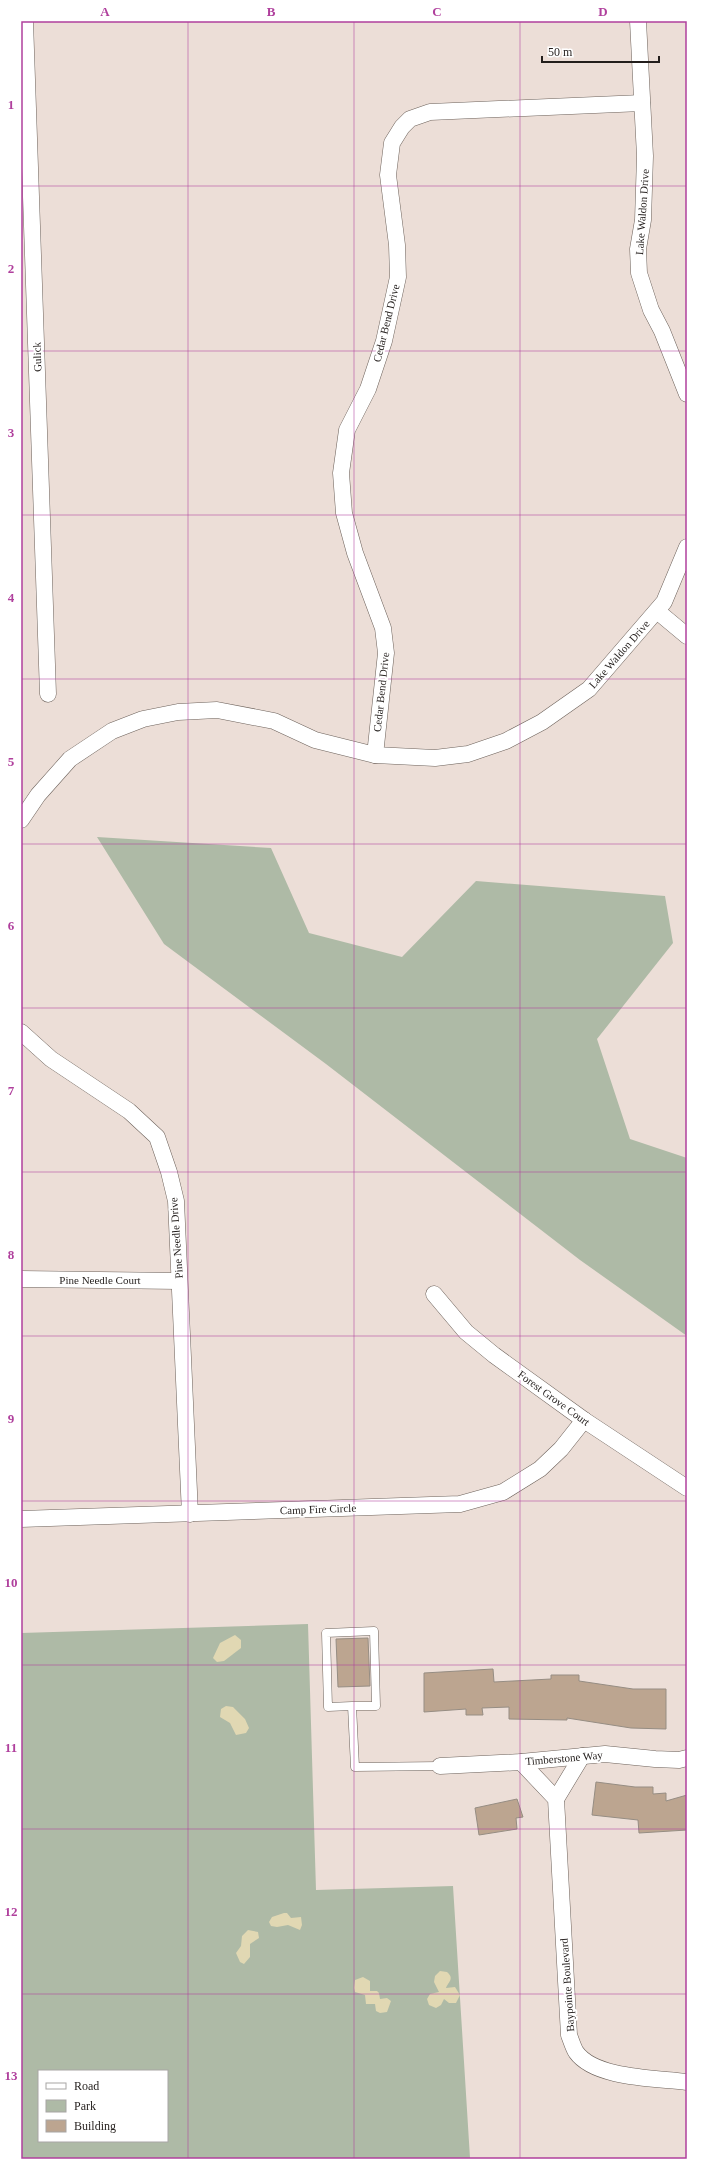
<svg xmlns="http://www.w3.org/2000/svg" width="708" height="2180" viewBox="0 0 708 2180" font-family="'Times New Roman',serif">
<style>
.green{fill:#aebaa6;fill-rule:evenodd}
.sand{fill:#e1d8b3}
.building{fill:#bca590;stroke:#968d83}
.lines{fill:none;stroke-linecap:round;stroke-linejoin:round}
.lane-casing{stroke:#6d625b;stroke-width:9}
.street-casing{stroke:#6d625b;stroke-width:17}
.lane{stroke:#fff;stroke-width:8}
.street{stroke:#fff;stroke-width:16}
.grid{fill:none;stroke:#b0409d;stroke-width:1;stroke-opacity:0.55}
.labels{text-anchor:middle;stroke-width:4;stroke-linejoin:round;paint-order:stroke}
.street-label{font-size:11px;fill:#231e1c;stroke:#fff}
.neatline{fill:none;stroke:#b0409d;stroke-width:1.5}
.grid-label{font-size:13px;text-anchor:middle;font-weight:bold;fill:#b0409d}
</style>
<rect width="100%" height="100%" fill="#ecded7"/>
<g class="green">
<path d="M97,837L271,848L309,933L402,957L476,881L665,896L673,943L597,1039L630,1139L687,1158V1336L580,1260L326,1064L164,944Z"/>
<path d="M308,1624L316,1890L453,1886L470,2158L480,2159H21V1633ZM39,2071H167V2141H39Z"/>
</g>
<g class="sand">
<path d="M235,1635L241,1640V1648L224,1661L217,1662L213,1658L220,1643Z"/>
<path d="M226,1706L233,1707L245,1719L249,1728L246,1733L236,1735L230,1723L220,1717L221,1709Z"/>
<path d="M284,1913H287L291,1918L301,1917L302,1925L300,1930L288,1925L277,1927L271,1926L269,1922L272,1917Z"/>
<path d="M248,1930L258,1932L259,1938L250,1944V1957L244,1964L240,1962L236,1953L241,1946L242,1936Z"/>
<path d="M440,1971L447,1972C455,1979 448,1982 446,1988L455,1987L460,1995L456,2003H449L444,1999L441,2005L436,2008L429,2005L427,1999L430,1994L439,1992L434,1982L435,1976Z"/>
<path d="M363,1977L370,1981V1991H377L379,1993L380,1999L387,1998L391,2001L387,2012L380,2013L376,2011L375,2004H366L365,1995L355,1992L354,1988L355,1980Z"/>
</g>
<g class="building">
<path d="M368,1638L370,1686L338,1687L336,1639Z"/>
<path d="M493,1669L494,1682L551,1679V1675H579V1681L633,1689H666V1729L631,1728L567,1718V1720L509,1719V1707L482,1708L483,1715H466V1709L424,1712V1673Z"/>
<path d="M596,1782L635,1787H653V1794L666,1793V1801L687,1795V1830L639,1833L638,1820L592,1815Z"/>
<path d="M517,1799L523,1817L516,1818L517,1829L479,1835L475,1808Z"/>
</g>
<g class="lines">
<g class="lane-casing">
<path id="lane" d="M352,1706L328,1707L326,1633L374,1631L376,1706H352L355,1767L440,1766"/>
</g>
<g class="street-casing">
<g id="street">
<path d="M25,21L48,694"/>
<path d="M638,21L645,156L643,220L638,249L639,273L651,310L662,331L687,394"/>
<path d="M657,611L687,636"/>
<path d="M375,755L386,653L383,628L355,553L344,513L341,473L347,430L368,389L384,341L398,277L397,245L388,175L392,143L402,127L410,119L430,112L642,103"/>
<path d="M21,820L38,795L70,759L112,731L143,719L178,712L217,710L274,721L315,740L375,755L435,758L468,754L506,741L542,722L589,689L664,602L687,547"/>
<path d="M21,1032L51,1059L129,1111L157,1137L169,1172L176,1201L190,1514"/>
<path d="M21,1279L179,1281"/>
<path d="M434,1294L466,1332L494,1355L584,1420L687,1488"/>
<path d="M21,1519L460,1504L503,1492L540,1469L561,1449L584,1420"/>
<path d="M521,1762L556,1799L569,2035C571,2040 573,2047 576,2052C595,2079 657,2078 687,2082"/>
<path d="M440,1766L521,1762L605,1754L655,1759L679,1760L687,1758"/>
<path d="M556,1799L582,1756"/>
</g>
</g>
<use href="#lane" class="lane"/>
<use href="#street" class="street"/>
</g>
<path class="grid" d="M188,21V2159M354,21V2159M520,21V2159M21,186H687M21,351H687M21,515H687M21,679H687M21,844H687M21,1008H687M21,1172H687M21,1336H687M21,1501H687M21,1665H687M21,1829H687M21,1994H687"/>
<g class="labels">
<g class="street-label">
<text transform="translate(642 212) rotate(-86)" y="4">Lake Waldon Drive</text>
<text transform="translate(386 323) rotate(-76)" y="4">Cedar Bend Drive</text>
<text transform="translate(37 357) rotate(-92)" y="4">Gulick</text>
<text transform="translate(619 654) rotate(-49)" y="4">Lake Waldon Drive</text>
<text transform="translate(381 692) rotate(-84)" y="4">Cedar Bend Drive</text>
<text transform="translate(176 1238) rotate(-94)" y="4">Pine Needle Drive</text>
<text x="100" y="1284">Pine Needle Court</text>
<text transform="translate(554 1398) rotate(36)" y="4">Forest Grove Court</text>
<text transform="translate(318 1509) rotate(-2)" y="4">Camp Fire Circle</text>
<text transform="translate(564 1758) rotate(-5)" y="4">Timberstone Way</text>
<text transform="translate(567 1985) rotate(-94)" y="4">Baypointe Boulevard</text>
</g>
</g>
<rect width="708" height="2180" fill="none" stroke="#ffffff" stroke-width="44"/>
<rect x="38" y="2070" width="130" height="72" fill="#ffffff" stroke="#a7a5a4"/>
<rect x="46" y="2083" width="20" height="6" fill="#ffffff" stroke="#a7a5a4"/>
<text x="74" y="2090" font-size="12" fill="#231e1c">Road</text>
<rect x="46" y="2100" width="20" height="12" fill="#aebaa6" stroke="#a7a5a4"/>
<text x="74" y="2110" font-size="12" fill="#231e1c">Park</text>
<rect x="46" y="2120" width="20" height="12" fill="#bca590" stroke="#a7a5a4"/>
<text x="74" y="2130" font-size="12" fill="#231e1c">Building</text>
<path d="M542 56v6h117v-6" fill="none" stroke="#231e1c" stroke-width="2"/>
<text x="548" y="56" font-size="12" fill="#231e1c" stroke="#ffffff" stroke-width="3" paint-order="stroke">50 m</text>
<rect x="22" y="22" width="664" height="2136" class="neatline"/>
<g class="grid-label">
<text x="105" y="16">A</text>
<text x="271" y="16">B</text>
<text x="437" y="16">C</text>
<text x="603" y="16">D</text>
<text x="11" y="109">1</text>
<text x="11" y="273">2</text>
<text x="11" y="437">3</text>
<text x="11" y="602">4</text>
<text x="11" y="766">5</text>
<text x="11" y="930">6</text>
<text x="11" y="1095">7</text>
<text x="11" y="1259">8</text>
<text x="11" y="1423">9</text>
<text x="11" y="1587">10</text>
<text x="11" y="1752">11</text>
<text x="11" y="1916">12</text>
<text x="11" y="2080">13</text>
</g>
</svg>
